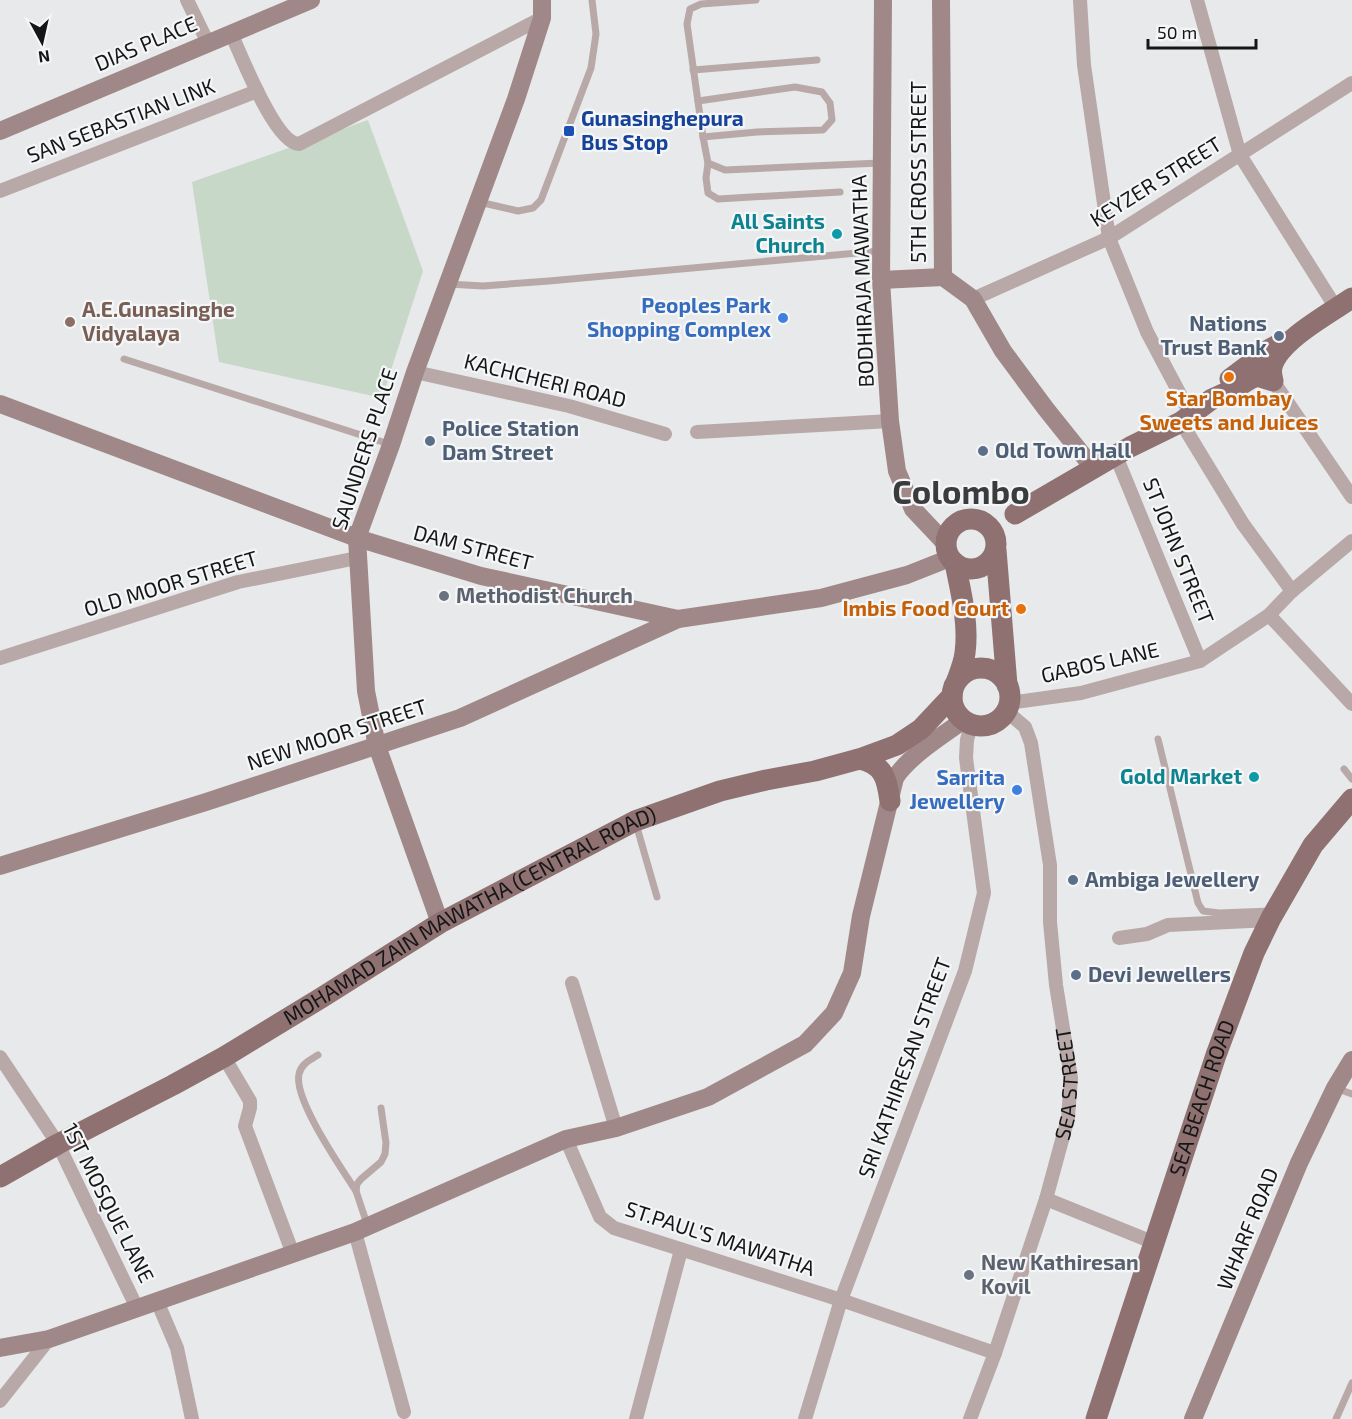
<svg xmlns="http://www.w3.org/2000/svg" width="1352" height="1419" viewBox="0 0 1352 1419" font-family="'Exo 2',sans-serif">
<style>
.green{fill:#c7d8c8}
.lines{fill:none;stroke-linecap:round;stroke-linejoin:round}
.lane{stroke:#b9a8a8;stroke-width:7}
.street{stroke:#b9a8a8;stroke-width:14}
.secondary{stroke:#a08888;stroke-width:18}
.primary{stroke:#8f7171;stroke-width:21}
.transit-dot{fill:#1a4fb4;stroke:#f5f6f7;stroke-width:2}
.culture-dot{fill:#0f9aa8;stroke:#f5f6f7;stroke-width:2}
.shop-dot{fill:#3f7fe0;stroke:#f5f6f7;stroke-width:2}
.education-dot{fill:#8d6e63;stroke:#f5f6f7;stroke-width:2}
.service-dot{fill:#5c6f8a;stroke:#f5f6f7;stroke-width:2}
.food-dot{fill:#e8710a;stroke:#f5f6f7;stroke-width:2}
.worship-dot{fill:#6b7280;stroke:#f5f6f7;stroke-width:2}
.labels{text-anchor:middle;stroke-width:4.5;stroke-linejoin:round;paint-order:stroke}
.street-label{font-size:21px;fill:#151616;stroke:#f5f6f7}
.transit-label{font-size:21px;font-weight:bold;fill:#164399;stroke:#f5f6f7;text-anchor:start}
.culture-label{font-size:21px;font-weight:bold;fill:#0d838f;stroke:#f5f6f7;text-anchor:end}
.shop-label{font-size:21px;font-weight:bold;fill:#366cbe;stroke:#f5f6f7;text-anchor:end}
.education-label{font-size:21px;font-weight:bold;fill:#785e54;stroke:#f5f6f7;text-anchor:start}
.service-label{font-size:21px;font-weight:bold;fill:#4e5e75;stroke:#f5f6f7;text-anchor:start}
.food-label{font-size:21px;font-weight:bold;fill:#c56008;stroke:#f5f6f7}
.worship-label{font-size:21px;font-weight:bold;fill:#5b616d;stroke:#f5f6f7;text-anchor:start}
.town-label{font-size:33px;font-weight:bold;fill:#3a3b3c;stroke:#f5f6f7}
</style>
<rect width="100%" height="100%" fill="#e7e9ea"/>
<path class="green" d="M368,120L423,271L382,398L219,362L192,182Z"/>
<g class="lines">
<g class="lane">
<path d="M756,0L701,4L690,9L687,24L703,137L708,163L725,170L880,163"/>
<path d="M693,70L817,60"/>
<path d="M698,101L795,87L822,92L830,103L832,120L823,130L757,132L703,137"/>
<path d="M708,163L706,178L708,193L718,199L840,192"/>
<path d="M479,202L518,211L533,208L541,200L591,68L596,34L592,0"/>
<path d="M448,284L483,286L549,281L879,251"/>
<path d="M124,359L389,444"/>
<path d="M1158,739L1198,903L1203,911L1219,913L1270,911"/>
<path d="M1344,769L1352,779"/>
<path d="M636,824L657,897"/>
<path d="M318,1055C310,1060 301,1064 299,1074C293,1099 342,1169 356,1191"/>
<path d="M1335,1088L1352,1094"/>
<path d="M368,1227L356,1191L357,1184L361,1179L381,1162L385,1154L386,1143L381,1108"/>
<path d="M1336,1419L1352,1383"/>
</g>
<g class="street">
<path d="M187,0L208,43"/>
<path d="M1080,0L1084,65L1109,238L1147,332L1191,415"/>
<path d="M1197,0L1240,155L1336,308"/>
<path d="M231,33C241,55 275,143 299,144L542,18"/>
<path d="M0,191L257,91"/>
<path d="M973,299L1109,238L1352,83"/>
<path d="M415,372L569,406L665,434"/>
<path d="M1273,381L1352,497"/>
<path d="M1181,422L1243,524L1292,591"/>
<path d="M697,432L890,421"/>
<path d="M1116,456L1200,661"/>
<path d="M1269,615L1352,704"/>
<path d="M0,658L238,582L357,558"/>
<path d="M1009,703L1081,693L1200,661L1269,615L1292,591L1352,541"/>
<path d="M1119,938L1147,934L1168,925L1270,920"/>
<path d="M572,983L616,1128"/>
<path d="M0,1057L58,1144L137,1308"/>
<path d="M224,1057L250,1101V1108L245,1126L293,1254"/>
<path d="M566,1139L600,1217L614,1228L841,1300L995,1353"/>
<path d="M1046,1199L1155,1243"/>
<path d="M355,1232L404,1412"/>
<path d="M157,1301L177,1348L192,1419"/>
<path d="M0,1401L49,1339"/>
<path d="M636,1419L681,1250"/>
<path d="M805,1419L841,1300L965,971L984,893L966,758L967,740L971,724"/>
<path id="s1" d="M970,1419L995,1353L1046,1199L1068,1118L1071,1078L1056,985L1050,922V865L1031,743L1025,727L1006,711"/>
</g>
<g class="secondary">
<path d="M883,0L881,280L890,421L897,471L913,509L946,544"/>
<path d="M941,0L943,277"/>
<path d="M0,131L311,0"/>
<path d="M943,277L973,299L1003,351L1046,409L1094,469"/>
<path d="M881,280L943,277"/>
<path d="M0,404L357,538L481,576L678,619L821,598L907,575L950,558"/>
<path d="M0,866L206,802L460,718L678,619"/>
<path d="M440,923L377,746L366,691L357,538L391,445L415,372L516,99L542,18V0"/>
<path d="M0,1348L49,1339L355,1232L566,1139L616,1128L708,1097L805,1044L834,1013L852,973L861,916L895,778C908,757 943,735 964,720"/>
<path d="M1193,1419L1299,1163L1335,1088L1352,1060"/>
</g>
<g class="primary">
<path d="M1230,379L1270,349L1283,342"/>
<path d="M1015,514L1130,447L1181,422L1212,399L1234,389L1250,379L1257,376L1273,381C1272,377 1271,371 1272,367C1278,341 1330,313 1352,298"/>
<circle cx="971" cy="544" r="25"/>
<path d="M996,550L1007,685"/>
<path d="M955,563C961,593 969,623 965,653C964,662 960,672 957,680"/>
<circle cx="981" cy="697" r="29"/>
<path d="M859,759C884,764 887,779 890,801"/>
<path id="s2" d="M0,1177L58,1144L173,1085L224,1057L321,998L440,923L635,821L720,791L766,780L815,771L859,759L897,745L921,729L952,696"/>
<path id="s3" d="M1096,1419L1216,1055L1254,953L1271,918L1313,845L1352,799"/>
</g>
</g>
<rect class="transit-dot" x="563" y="125" width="12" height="12" rx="3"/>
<g class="culture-dot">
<circle cx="837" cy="234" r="6"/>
<circle cx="1254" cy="777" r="6"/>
</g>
<g class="shop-dot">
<circle cx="783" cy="318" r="6"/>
<circle cx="1017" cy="790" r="6"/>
</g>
<circle class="education-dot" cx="70" cy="322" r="6"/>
<g class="service-dot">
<circle cx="1279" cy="336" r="6"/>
<circle cx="430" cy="441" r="6"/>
<circle cx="983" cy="451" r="6"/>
<circle cx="1073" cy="880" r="6"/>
<circle cx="1076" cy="975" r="6"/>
</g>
<g class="food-dot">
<circle cx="1229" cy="377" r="6"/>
<circle cx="1021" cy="609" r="6"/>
</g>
<g class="worship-dot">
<circle cx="444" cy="596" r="6"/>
<circle cx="969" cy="1275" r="6"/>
</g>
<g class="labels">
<g class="street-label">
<text transform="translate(146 44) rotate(-23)" y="7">DIAS PLACE</text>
<text transform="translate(121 121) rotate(-21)" y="7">SAN SEBASTIAN LINK</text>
<text transform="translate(919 172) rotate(-90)" y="7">5TH CROSS STREET</text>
<text transform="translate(1156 182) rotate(-32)" y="7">KEYZER STREET</text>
<text transform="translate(863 281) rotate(-92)" y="7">BODHIRAJA MAWATHA</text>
<text transform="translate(545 381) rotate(14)" y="7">KACHCHERI ROAD</text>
<text transform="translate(365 449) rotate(-72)" y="7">SAUNDERS PLACE</text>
<text transform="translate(473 548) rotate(15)" y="7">DAM STREET</text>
<text transform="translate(1178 551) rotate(68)" y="7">ST JOHN STREET</text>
<text transform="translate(171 584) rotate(-17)" y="7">OLD MOOR STREET</text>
<text transform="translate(1100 663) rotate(-13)" y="7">GABOS LANE</text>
<text transform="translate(337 735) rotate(-18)" y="7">NEW MOOR STREET</text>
<text dy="7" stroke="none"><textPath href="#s2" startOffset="538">MOHAMAD ZAIN MAWATHA (CENTRAL ROAD)</textPath></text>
<text transform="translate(905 1068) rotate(-70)" y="7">SRI KATHIRESAN STREET</text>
<text dy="7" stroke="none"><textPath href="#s1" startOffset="351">SEA STREET</textPath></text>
<text dy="7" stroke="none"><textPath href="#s3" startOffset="338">SEA BEACH ROAD</textPath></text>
<text transform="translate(108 1203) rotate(63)" y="7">1ST MOSQUE LANE</text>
<text transform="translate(1248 1229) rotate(-68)" y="7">WHARF ROAD</text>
<text transform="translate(720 1239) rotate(18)" y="7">ST.PAUL'S MAWATHA</text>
</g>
<g class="transit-label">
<text x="581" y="126">Gunasinghepura<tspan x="581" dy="24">Bus Stop</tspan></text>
</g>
<g class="culture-label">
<text x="825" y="229">All Saints<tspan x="825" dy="24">Church</tspan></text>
<text x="1242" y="784">Gold Market</text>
</g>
<g class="shop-label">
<text x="771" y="313">Peoples Park<tspan x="771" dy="24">Shopping Complex</tspan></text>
<text x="1005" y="785">Sarrita<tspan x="1005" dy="24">Jewellery</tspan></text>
</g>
<g class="education-label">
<text x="82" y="317">A.E.Gunasinghe<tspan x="82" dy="24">Vidyalaya</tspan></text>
</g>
<g class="service-label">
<text x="1267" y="331" text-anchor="end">Nations<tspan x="1267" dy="24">Trust Bank</tspan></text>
<text x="442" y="436">Police Station<tspan x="442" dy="24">Dam Street</tspan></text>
<text x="995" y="458">Old Town Hall</text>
<text x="1085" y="887">Ambiga Jewellery</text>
<text x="1088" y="982">Devi Jewellers</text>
</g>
<g class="food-label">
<text x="1229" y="406">Star Bombay<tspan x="1229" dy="24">Sweets and Juices</tspan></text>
<text x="1009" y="616" text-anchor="end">Imbis Food Court</text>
</g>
<g class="worship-label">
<text x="456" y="603">Methodist Church</text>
<text x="981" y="1270">New Kathiresan<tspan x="981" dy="24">Kovil</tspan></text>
</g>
<g class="town-label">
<text x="961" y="504">Colombo</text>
</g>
</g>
<g transform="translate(42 42) rotate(172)" stroke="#f5f6f7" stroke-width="4.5" paint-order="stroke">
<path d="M0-4.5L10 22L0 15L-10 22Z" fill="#151616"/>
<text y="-9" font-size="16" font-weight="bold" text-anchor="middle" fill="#151616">N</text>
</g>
<path d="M1148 39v9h108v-9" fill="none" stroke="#151616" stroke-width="3"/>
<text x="1157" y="39" font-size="18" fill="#151616" stroke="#f5f6f7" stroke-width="4.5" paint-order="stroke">50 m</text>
</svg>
